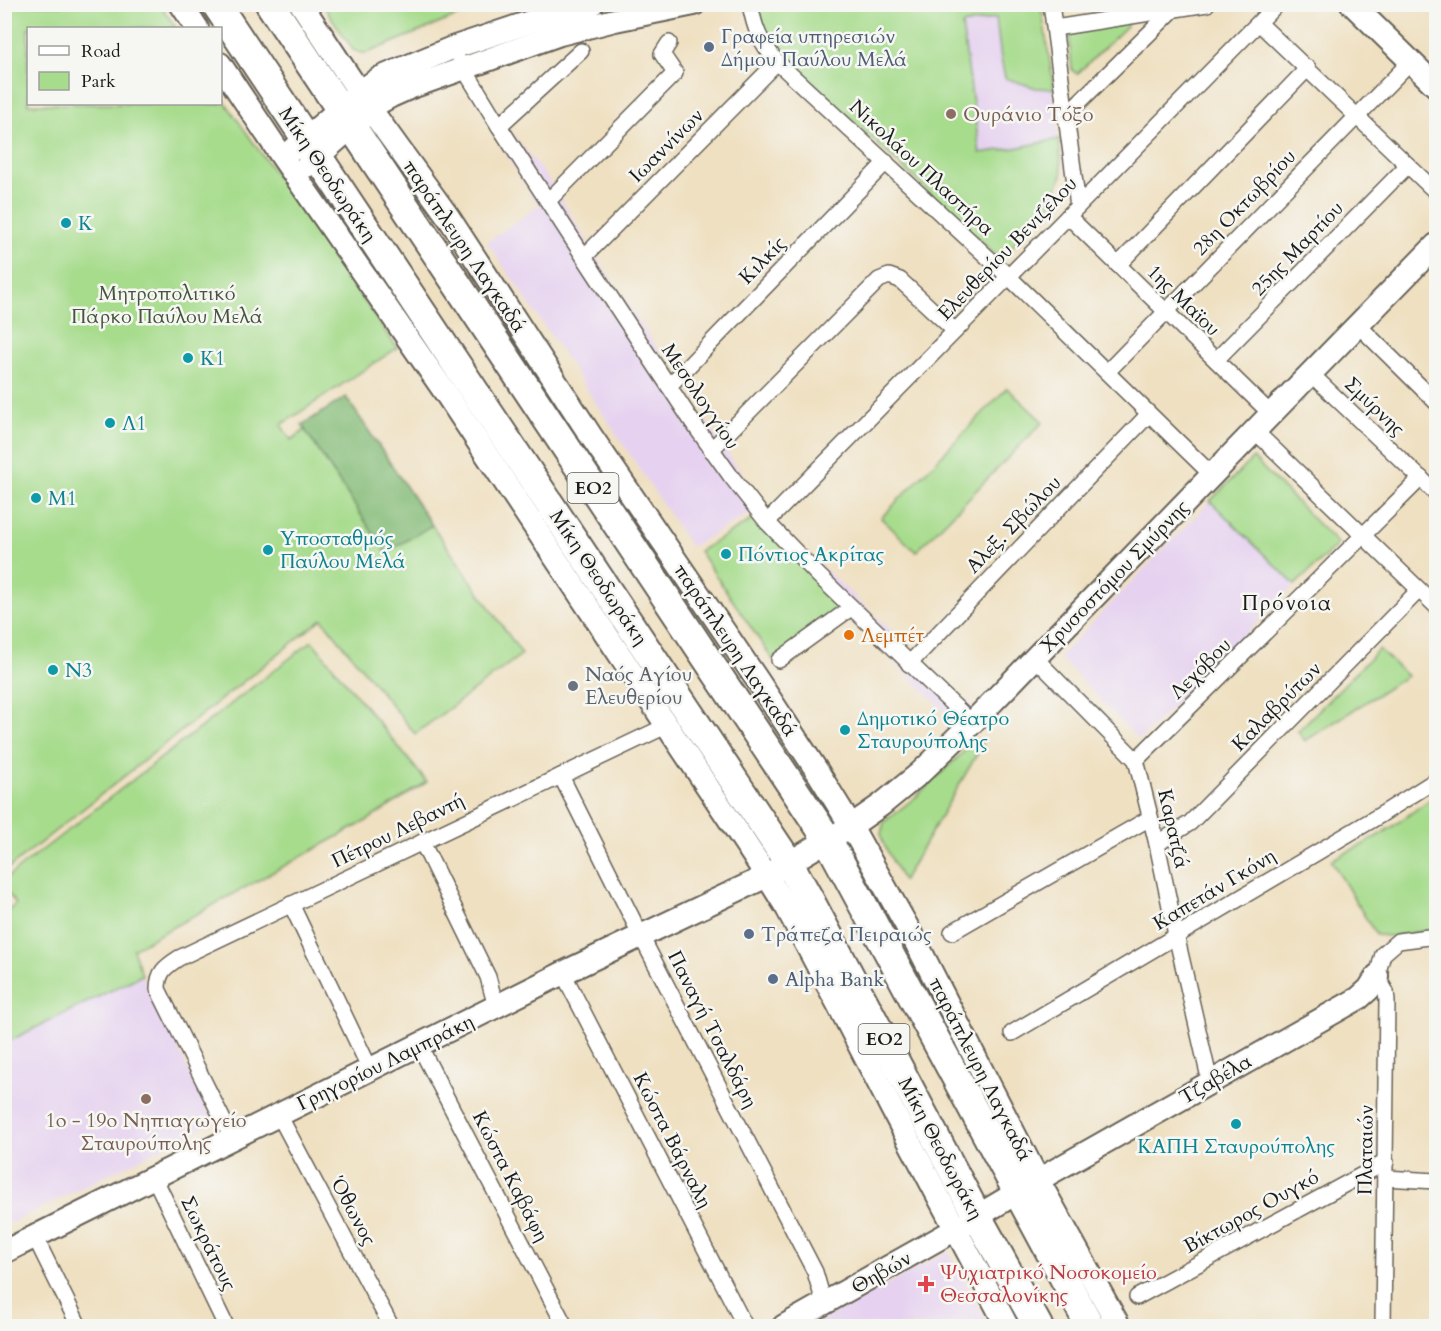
<svg xmlns="http://www.w3.org/2000/svg" width="1441" height="1331" viewBox="0 0 1441 1331" font-family="Cardo,serif">
<style>
.built{fill:#e6d2f0}
.green{fill:#a7dc8d;stroke:#627c54;stroke-width:1.5}
.forest{fill:#85bc78;stroke:#506c4a;stroke-width:1.5}
.lines{fill:none;stroke-linecap:round;stroke-linejoin:round}
.street-casing{stroke:#666156;stroke-width:18}
.secondary-casing{stroke:#666156;stroke-width:26}
.highway-casing{stroke:#666156;stroke-width:32}
.street{stroke:#fff;stroke-width:15}
.secondary{stroke:#fff;stroke-width:22}
.highway{stroke:#fff;stroke-width:28}
.service-dot{fill:#5c6f8a;stroke:#f6f6f2;stroke-width:2}
.education-dot{fill:#8d6e63;stroke:#f6f6f2;stroke-width:2}
.culture-dot{fill:#0f9aa8;stroke:#f6f6f2;stroke-width:2}
.food-dot{fill:#e8710a;stroke:#f6f6f2;stroke-width:2}
.worship-dot{fill:#6b7280;stroke:#f6f6f2;stroke-width:2}
.health-dot{fill:#e0444e;stroke:#f6f6f2;stroke-width:2}
.labels{text-anchor:middle;stroke-width:5;stroke-linejoin:round;paint-order:stroke}
.shield{fill:#f6f6f2;stroke:#5d5d5c;stroke-width:1.5}
.shield-label{font-size:18px;font-weight:bold;fill:#1c1c1c}
.service-label{font-size:20px;fill:#4e5e75;stroke:#f6f6f2;text-anchor:start}
.education-label{font-size:20px;fill:#785e54;stroke:#f6f6f2;text-anchor:start}
.street-label{font-size:20px;fill:#1c1c1c;stroke:#f6f6f2}
.culture-label{font-size:20px;fill:#0d838f;stroke:#f6f6f2;text-anchor:start}
.park-label{font-size:20px;fill:#46563e;stroke:#f6f6f2}
.food-label{font-size:20px;fill:#c56008;stroke:#f6f6f2;text-anchor:start}
.worship-label{font-size:20px;fill:#5b616d;stroke:#f6f6f2;text-anchor:start}
.health-label{font-size:20px;fill:#be3a42;stroke:#f6f6f2;text-anchor:start}
.neighbourhood-label{font-size:21px;letter-spacing:1.5px;fill:#1c1c1c;stroke:#f6f6f2}
</style>
<rect width="100%" height="100%" fill="#f6f6f2"/>
<filter id="ink" filterUnits="userSpaceOnUse"><feTurbulence type="fractalNoise" baseFrequency=".0167" numOctaves="2"/><feDisplacementMap in="SourceGraphic" scale="12" xChannelSelector="R" yChannelSelector="G"/><feConvolveMatrix kernelMatrix="1 2 1 2 8 2 1 2 1" color-interpolation-filters="sRGB"/></filter>
<filter id="wash" filterUnits="userSpaceOnUse"><feTurbulence type="fractalNoise" baseFrequency=".008" numOctaves="4" result="noise"/><feDisplacementMap in="SourceGraphic" scale="24" xChannelSelector="R" yChannelSelector="G"/><feGaussianBlur stdDeviation="1.35" result="paint"/><feColorMatrix in="noise" values="0 0 0 0 0 0 0 0 0 0 0 0 0 0 0 0 0 1.4 0 .05"/><feComposite in="paint" operator="in"/></filter>
<g filter="url(#wash)">
<rect width="100%" height="100%" fill="#efe0c1"/>
<g class="built">
<path d="M1041,5L1054,89L1062,175L1052,203L1000,259L782,54Z"/>
<path d="M508,128L552,184L601,264L646,332L733,461L764,505L788,535L977,710L961,727L768,538L750,513L691,547L560,349L487,242L541,204L535,201L495,136Z"/>
<path d="M1210,501L1295,585L1139,740L1059,657Z"/>
<path d="M142,975L214,1122L5,1226V1043Z"/>
<path d="M948,1251L989,1326H809L827,1317Z"/>
</g>
<g class="green">
<path d="M5,5H160L176,28H28V104H220L221,96L397,348L281,425L291,440L305,430L386,553L432,525L522,654L415,734L322,619L5,871Z"/>
<path d="M323,5H464L467,12L367,53H361L353,50Z"/>
<path d="M757,5H1041L1054,89L1036,88L1005,78L1001,59L996,18L962,25L980,153L1015,148L1059,139L1062,175L1050,206L1000,259L782,54L761,25Z"/>
<path d="M1127,22V26L1077,74L1072,70L1069,34L1072,31Z"/>
<path d="M1007,388L1043,422L916,552L881,518Z"/>
<path d="M1253,458L1338,544L1295,585L1210,501Z"/>
<path d="M757,517L845,608L773,660L699,551Z"/>
<path d="M312,641L427,782L368,820L133,949L142,975L5,1043V913L16,904L5,889V879Z"/>
<path d="M1379,649L1407,676L1305,741L1298,731Z"/>
<path d="M977,739L983,744L903,881L883,843L881,834L884,822L917,796Z"/>
<path d="M1436,795V929L1391,936L1376,935L1331,860L1366,843L1389,829Z"/>
</g>
<path class="forest" d="M346,397L432,525L386,553L302,425Z"/>
</g>
<g filter="url(#ink)">
<g class="lines">
<g class="street-casing">
<g id="street">
<path d="M750,4C755,31 760,41 777,62L1008,276L1212,475"/>
<path d="M1051,4L1078,206"/>
<path d="M1259,23L1436,192"/>
<path d="M1055,28L1207,4"/>
<path d="M460,62L499,126L584,257L693,423L730,475L767,522L818,575L972,723"/>
<path d="M1066,115L1173,10"/>
<path d="M499,126L581,51"/>
<path d="M548,201L675,73L662,54L669,43"/>
<path d="M1068,216L1271,414"/>
<path d="M584,257L777,62"/>
<path d="M1118,265L1308,68"/>
<path d="M1358,325L1436,402"/>
<path d="M1216,360L1408,165"/>
<path d="M1107,372L1411,61"/>
<path d="M1311,374L1436,493"/>
<path d="M669,386L886,162"/>
<path d="M1255,431L1436,606"/>
<path d="M711,450L879,280L889,276L900,280L955,331"/>
<path d="M767,522L1277,4"/>
<path d="M1035,658L1136,760L1157,844L1176,935L1210,1082"/>
<path d="M779,660L851,608"/>
<path d="M909,664L1149,414"/>
<path d="M1136,760L1421,478"/>
<path d="M561,776L641,936L815,1272L824,1303"/>
<path d="M422,842L488,977L496,1007"/>
<path d="M1157,844L1190,823L1419,590"/>
<path d="M291,904L370,1069"/>
<path d="M952,932L1150,818"/>
<path d="M563,973L745,1326"/>
<path d="M1012,1033L1382,814L1436,780"/>
<path d="M419,1045L565,1326"/>
<path d="M279,1115L391,1326"/>
<path d="M232,1138L158,989C158,972 165,967 179,958L668,725"/>
<path d="M154,1177L226,1326"/>
<path d="M1385,1178L1436,1181"/>
<path d="M35,1237L79,1326"/>
<path d="M1137,1297L1386,1162"/>
<path d="M1383,1326L1387,1000L1386,992L1377,976L1383,954L1398,941L1436,936"/>
</g>
</g>
<g class="secondary-casing">
<g id="secondary">
<path d="M181,4L197,28"/>
<path d="M301,4L371,110L449,218L591,436L758,681L819,774L851,826L919,948L1038,1180L1119,1326"/>
<path d="M1352,4L1436,86"/>
<path d="M220,64L283,158L445,392L767,876L787,908L838,1004L891,1107L1007,1326"/>
<path d="M294,149L359,92L380,78L452,48L554,14L592,4"/>
<path d="M307,166L380,102L391,96L409,88L560,34L615,20L694,4"/>
<path d="M4,1252L563,973L767,876L851,826L881,805L920,773L972,723L1271,414L1436,245"/>
<path d="M784,1326L956,1229L1038,1180L1359,998L1369,989L1377,976"/>
</g>
</g>
<g class="highway-casing">
<g id="highway">
<path d="M216,4L789,863L808,897L977,1216L1038,1326"/>
<path d="M270,4L828,840L1090,1326"/>
</g>
</g>
<use href="#street" class="street"/>
<use href="#secondary" class="secondary"/>
<use href="#highway" class="highway"/>
</g>
</g>
<g class="service-dot">
<circle cx="709" cy="47" r="6"/>
<circle cx="749" cy="934" r="6"/>
<circle cx="773" cy="979" r="6"/>
</g>
<g class="education-dot">
<circle cx="951" cy="114" r="6"/>
<circle cx="146" cy="1099" r="6"/>
</g>
<g class="culture-dot">
<circle cx="66" cy="223" r="6"/>
<circle cx="188" cy="358" r="6"/>
<circle cx="110" cy="423" r="6"/>
<circle cx="36" cy="498" r="6"/>
<circle cx="268" cy="550" r="6"/>
<circle cx="726" cy="554" r="6"/>
<circle cx="53" cy="670" r="6"/>
<circle cx="845" cy="730" r="6"/>
<circle cx="1236" cy="1124" r="6"/>
</g>
<circle class="food-dot" cx="849" cy="635" r="6"/>
<circle class="worship-dot" cx="573" cy="686" r="6"/>
<path class="health-dot" d="M923 1275h6v6h6v6h-6v6h-6v-6h-6v-6h6z"/>
<g class="labels">
<g class="shield">
<rect x="567.5" y="473" width="51" height="30" rx="4.5"/>
<rect x="858.5" y="1024" width="51" height="30" rx="4.5"/>
</g>
<g class="shield-label">
<text x="593" y="494">ΕΟ2</text>
<text x="884" y="1045">ΕΟ2</text>
</g>
<g class="service-label">
<text x="721" y="43">Γραφεία υπηρεσιών<tspan x="721" dy="23">Δήμου Παύλου Μελά</tspan></text>
<text x="761" y="941">Τράπεζα Πειραιώς</text>
<text x="785" y="986">Alpha Bank</text>
</g>
<g class="education-label">
<text x="963" y="121">Ουράνιο Τόξο</text>
<text x="146" y="1127" text-anchor="middle">1o - 19o Νηπιαγωγείο<tspan x="146" dy="23">Σταυρούπολης</tspan></text>
</g>
<g class="street-label">
<text transform="translate(666 145) rotate(-45)" y="7">Ιωαννίνων</text>
<text transform="translate(922 167) rotate(43)" y="7">Νικολάου Πλαστήρα</text>
<text transform="translate(328 174) rotate(56)" y="7">Μίκη Θεοδωράκη</text>
<text transform="translate(1244 202) rotate(-46)" y="7">28η Οκτωβρίου</text>
<text transform="translate(465 246) rotate(56)" y="7">παράπλευρη Λαγκαδά</text>
<text transform="translate(1007 248) rotate(-46)" y="7">Ελευθερίου Βενιζέλου</text>
<text transform="translate(1297 248) rotate(-46)" y="7">25ης Μαρτίου</text>
<text transform="translate(762 260) rotate(-46)" y="7">Κιλκίς</text>
<text transform="translate(1184 300) rotate(44)" y="7">1ης Μαϊου</text>
<text transform="translate(701 396) rotate(56)" y="7">Μεσολογγίου</text>
<text transform="translate(1375 406) rotate(44)" y="7">Σμύρνης</text>
<text transform="translate(1013 524) rotate(-46)" y="7">Αλεξ. Σβώλου</text>
<text transform="translate(1114 576) rotate(-46)" y="7">Χρυσοστόμου Σμύρνης</text>
<text transform="translate(599 577) rotate(56)" y="7">Μίκη Θεοδωράκη</text>
<text transform="translate(736 650) rotate(56)" y="7">παράπλευρη Λαγκαδά</text>
<text transform="translate(1200 668) rotate(-45)" y="7">Λεχόβου</text>
<text transform="translate(1276 706) rotate(-45)" y="7">Καλαβρύτων</text>
<text transform="translate(1174 829) rotate(77)" y="7">Καρατζά</text>
<text transform="translate(398 830) rotate(-26)" y="7">Πέτρου Λεβαντή</text>
<text transform="translate(1214 889) rotate(-31)" y="7">Καπετάν Γκόνη</text>
<text transform="translate(713 1029) rotate(63)" y="7">Παναγή Τσαλδάρη</text>
<text transform="translate(385 1062) rotate(-26)" y="7">Γρηγορίου Λαμπράκη</text>
<text transform="translate(981 1069) rotate(63)" y="7">παράπλευρη Λαγκαδά</text>
<text transform="translate(1215 1079) rotate(-30)" y="7">Τζαβέλα</text>
<text transform="translate(673 1140) rotate(63)" y="7">Κώστα Βάρναλη</text>
<text transform="translate(941 1148) rotate(62)" y="7">Μίκη Θεοδωράκη</text>
<text transform="translate(1365 1150) rotate(-89)" y="7">Πλαταιών</text>
<text transform="translate(511 1176) rotate(63)" y="7">Κώστα Καβάφη</text>
<text transform="translate(354 1211) rotate(62)" y="7">Όθωνος</text>
<text transform="translate(1251 1211) rotate(-29)" y="7">Βίκτωρος Ουγκό</text>
<text transform="translate(209 1243) rotate(64)" y="7">Σωκράτους</text>
<text transform="translate(881 1272) rotate(-30)" y="7">Θηβών</text>
</g>
<g class="culture-label">
<text x="78" y="230">Κ</text>
<text x="200" y="365">Κ1</text>
<text x="122" y="430">Λ1</text>
<text x="48" y="505">Μ1</text>
<text x="280" y="545">Υποσταθμός<tspan x="280" dy="23">Παύλου Μελά</tspan></text>
<text x="738" y="561">Πόντιος Ακρίτας</text>
<text x="65" y="677">Ν3</text>
<text x="857" y="725">Δημοτικό Θέατρο<tspan x="857" dy="23">Σταυρούπολης</tspan></text>
<text x="1236" y="1153" text-anchor="middle">ΚΑΠΗ Σταυρούπολης</text>
</g>
<g class="park-label">
<text x="167" y="300">Μητροπολιτικό<tspan x="167" dy="23">Πάρκο Παύλου Μελά</tspan></text>
</g>
<g class="food-label">
<text x="861" y="642">Λεμπέτ</text>
</g>
<g class="worship-label">
<text x="585" y="681">Ναός Αγίου<tspan x="585" dy="23">Ελευθερίου</tspan></text>
</g>
<g class="health-label">
<text x="940" y="1279">Ψυχιατρικό Νοσοκομείο<tspan x="940" dy="23">Θεσσαλονίκης</tspan></text>
</g>
<g class="neighbourhood-label">
<text x="1287" y="610">Πρόνοια</text>
</g>
</g>
<rect width="1441" height="1331" fill="none" stroke="#f6f6f2" stroke-width="24"/>
<rect x="27" y="27" width="195" height="78" fill="#f6f6f2" stroke="#9f9f9c" stroke-width="1.5"/>
<rect x="39" y="46" width="30" height="9" fill="#ffffff" stroke="#9f9f9c" stroke-width="1.5"/>
<text x="81" y="57" font-size="18" fill="#1c1c1c">Road</text>
<rect x="39" y="72" width="30" height="18" fill="#a7dc8d" stroke="#9f9f9c" stroke-width="1.5"/>
<text x="81" y="87" font-size="18" fill="#1c1c1c">Park</text>
</svg>
